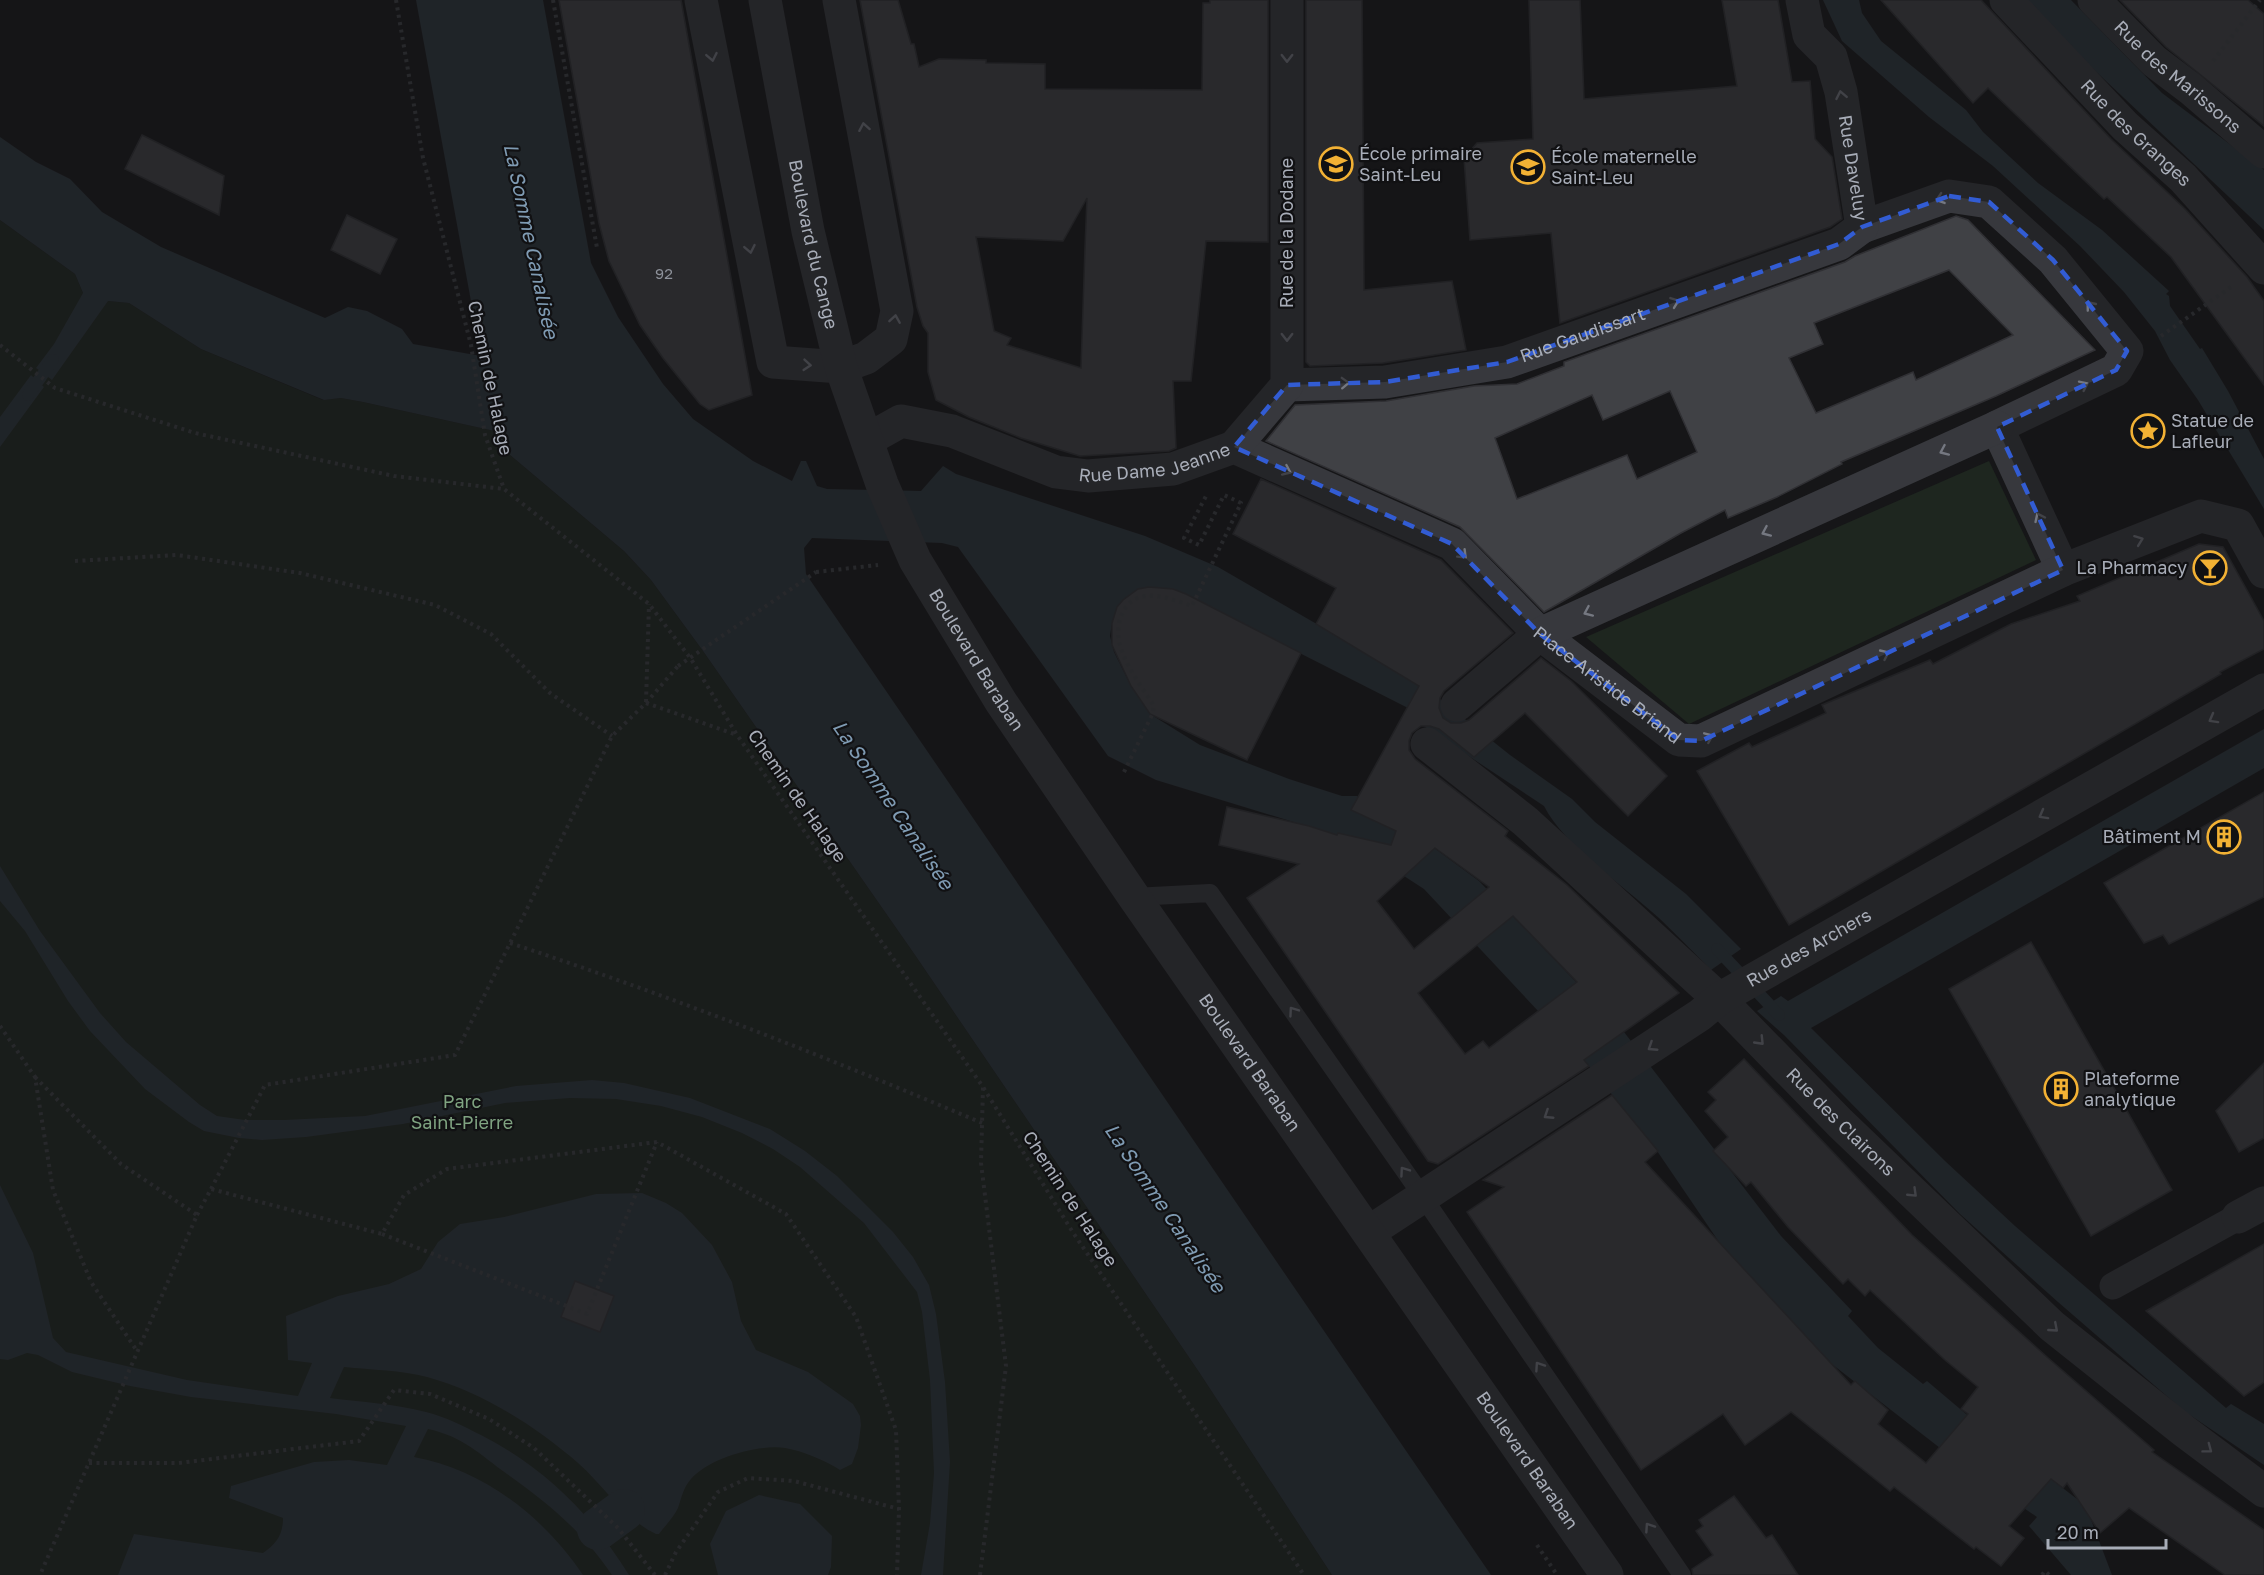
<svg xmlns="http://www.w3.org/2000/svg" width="2264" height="1575" viewBox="0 0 2264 1575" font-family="'Golos Text',sans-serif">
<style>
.green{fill:#1e261f}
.water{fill:#2c353c}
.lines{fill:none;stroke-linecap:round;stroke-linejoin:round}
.stream{stroke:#2c353c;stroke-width:12}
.canal{stroke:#2c353c;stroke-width:42}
.building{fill:#404145;stroke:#303034;stroke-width:1.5;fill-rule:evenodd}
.path{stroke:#3d3f44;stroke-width:4;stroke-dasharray:3 4.5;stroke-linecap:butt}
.service{stroke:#37383d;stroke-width:18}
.pedestrian{stroke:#37383d;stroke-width:27}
.minor{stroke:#37383d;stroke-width:33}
.tertiary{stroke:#37383d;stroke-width:33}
.path-bridge{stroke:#3d3f44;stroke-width:4;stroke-dasharray:3 4.5;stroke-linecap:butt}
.oneway{stroke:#757881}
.marked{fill:none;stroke:#325cd3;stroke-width:4.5;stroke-dasharray:12 8;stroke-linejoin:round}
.labels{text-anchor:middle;stroke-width:4.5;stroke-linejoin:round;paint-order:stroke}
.number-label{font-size:15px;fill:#8e929b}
.street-label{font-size:18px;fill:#a8adb8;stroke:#111113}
.poi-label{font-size:18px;fill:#a8adb8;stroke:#111113;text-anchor:start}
.park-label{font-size:18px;fill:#7fa381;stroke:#111113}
.water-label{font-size:20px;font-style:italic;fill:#7f9bb3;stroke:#111113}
</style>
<rect width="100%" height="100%" fill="#161618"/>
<g class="green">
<path d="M0,220L75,274L83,293L108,301L129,303L201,349L323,400L341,398L363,402L499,432L503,449L624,551L651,580L703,651L915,955L1199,1372L1332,1575H0Z"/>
<path d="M1989,461L2036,560L1689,724L1586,637Z"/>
</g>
<g class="water">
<path d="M416,0H543L591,263L618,317L663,384L693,419L753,461L792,481L801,461H806L817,486L827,489L921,491L943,466L956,474L1145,536L1218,567L1391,667L1441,700L1510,755L1572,799L1595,822L1686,894L1741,949L1711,970C1694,953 1677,935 1659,918C1624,886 1565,847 1544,806L1428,729L1405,711L1408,708L1173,589L1149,587L1138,589L1123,600L1117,607L1112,623L1110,636L1114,652L1131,686L1150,714L1200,745L1289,779L1342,796H1357L1403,825L1479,881L1624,1032L1781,1236L1852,1311L1848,1316L1878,1348L1923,1384L1927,1381L1966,1414L2081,1502L2090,1517L2112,1575H2071L2029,1526L2037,1517L1971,1472L1833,1365L1719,1242L1653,1145L1584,1060L1424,889L1404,876L1313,828L1156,780L1108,756L958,547L942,543L812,538L804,548L806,574L1491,1575H1332L1199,1372L915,955L703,651L651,580L624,551L503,449L499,432L363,402L341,398L324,400L201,349L129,303L108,301L52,380L36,368L54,344L83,293L75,274L0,220V137L36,162L70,179L102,212L161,247L325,318L348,307L367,311L402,329L413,344L481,356Z"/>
<path d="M1823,0H1859L1862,13L1881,41L1966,110L1983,132L2038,183L2102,230L2169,291L2166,294L2169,296L2170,306L2200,349L2202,348L2228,391L2264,459V509L2198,400L2170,360L2155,331L2124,292L2080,246L1993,166L1929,117L1842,41Z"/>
<path d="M2026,0H2071L2162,93L2264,170V230L2089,65Z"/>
<path d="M31,375L44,387L0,447V417Z"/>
<path d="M2264,729V768L1811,1028L1945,1161L2015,1226L2226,1408L2231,1404L2264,1424V1465L2184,1411L2058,1302L1960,1214L1784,1035L1757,1011L1781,996L1788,1001Z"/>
<path d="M0,866L40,931L100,1013L126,1042L200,1105L217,1116L245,1120H284L365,1116L516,1086L592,1080L624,1083L690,1098L770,1129L805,1151L837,1176L893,1232L913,1257L929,1285L936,1314L945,1382L950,1462L943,1575H921L930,1523L934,1473L930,1380L922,1312L917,1292L864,1223L800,1167L773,1149L742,1133L702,1117L661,1106L616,1099L570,1098L505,1103L403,1124L306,1137L262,1140L239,1138L204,1131L189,1122L145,1089L90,1031L68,1001L25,931L0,901Z"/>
<path d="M0,1185L33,1253L53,1338L66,1352L187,1380L298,1396L312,1363L288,1360L286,1316L338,1296L389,1284L421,1269L438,1242L460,1224L504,1217L596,1194L642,1193L666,1203L682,1213L712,1245L732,1282L741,1321L756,1350L808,1372L853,1404L860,1416L861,1425L858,1448L852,1464L840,1470C824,1460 803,1451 785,1448C758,1444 709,1458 691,1479C683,1488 682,1497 678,1508C674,1517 665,1526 659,1534H656C624,1519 604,1486 578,1463C535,1426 482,1392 427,1377C401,1370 371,1370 344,1367L330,1398C362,1402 395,1404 426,1412C446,1417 463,1426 481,1435C545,1468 591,1514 629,1575H612C582,1531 549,1504 507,1474C479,1454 464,1437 428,1429L414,1457C483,1469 545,1518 583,1575H118L134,1534L263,1553C276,1544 283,1535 283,1518L229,1498L231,1486L314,1462L349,1460L387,1465L406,1426L336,1414L191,1397L130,1386L72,1372L38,1355L27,1353L8,1360L0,1359Z"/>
<path d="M759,1495L800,1504L832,1536L831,1567L828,1575H718L710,1544L726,1511Z"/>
</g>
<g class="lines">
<g class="stream">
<path d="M28,395L53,360"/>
<path d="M1717,949L1779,1015"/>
</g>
<path class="canal" d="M598,1529L624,1510"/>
</g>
<g class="building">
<path d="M559,0H681L752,395L709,410L700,404L663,358L640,325L609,261L599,223Z"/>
<path d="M860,0H898L911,44H914L919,67L939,59L986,60V63L1045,64V89L1202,90L1203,3H1210V0H1268V242L1206,241L1191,381H1173L1176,448L1169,451L1080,456L1021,438L969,417L936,400L928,372V333L923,326L917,307ZM1087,198L1085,248L1081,368L1007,345L1011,338L994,331L976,237L1063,241Z"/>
<path d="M1306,0H1362L1364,290L1452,281L1466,350L1383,363L1310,366L1306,362Z"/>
<path d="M1529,0H1580L1584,99L1737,86L1722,0H1778L1792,82L1810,81L1815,139L1832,157L1842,219L1830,227L1560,323L1551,233L1470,240L1464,158L1477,143L1533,139Z"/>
<path d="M1881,0H1981L2111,139L2185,209L2247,277L2264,301V385L2171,257L2107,197L2104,199L1988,88L1973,103Z"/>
<path d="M2120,0H2248L2264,14V126L2166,47Z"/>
<path d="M142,135L224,176L219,215L125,169Z"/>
<path d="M347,215L397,239L380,274L331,250Z"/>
<path d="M1956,216L1968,220L2095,350L1996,396L1841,462L1842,464L1777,497L1728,518L1725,510L1681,533L1544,612L1460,527L1266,441L1295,405L1386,401L1474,386L1517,384L1564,366V362L1845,262L1855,256ZM1949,270L2013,335L1916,380L1913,372L1816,413L1789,358L1823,344L1814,323ZM1670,391L1697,452L1637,479L1627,455L1517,499L1495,438L1592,395L1603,420Z"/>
<path d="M1261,479L1441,560L1513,633L1444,691L1440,698L1439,708L1443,718L1451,723H1461L1469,720L1541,658L1571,681L1667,776L1628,816L1525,713L1474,757L1439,729L1430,726H1421L1412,733L1409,741V750L1415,759L1508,831L1505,836L1567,885L1679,993L1584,1060L1589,1066L1438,1164L1428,1161L1247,898L1299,864L1219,845L1227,807L1309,826L1337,835L1338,833L1391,845L1396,831L1351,810L1419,686L1316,624L1336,588L1233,534ZM1435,848L1489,887L1414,949L1377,901ZM1513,916L1577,982L1489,1048L1483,1041L1465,1054L1418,993Z"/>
<path d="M2199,544L2223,547L2264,621V649L2220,672L2221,674L1789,925L1697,771L1749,743L1752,747L1826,713L1822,705L1930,660L1933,664L2011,624L2080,601L2077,596Z"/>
<path d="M1149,587L1173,589L1186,594L1301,653L1247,760L1150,714L1131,686L1112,645V623L1117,607L1123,600L1138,589Z"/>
<path d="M2264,792V897L2169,944L2163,935L2144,943L2104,883Z"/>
<path d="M2031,942L2172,1190L2091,1236L1949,989Z"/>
<path d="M1744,1059L1912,1235L2047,1357L2154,1450L2152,1452L2264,1530V1575H2225L2129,1508L2100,1533L2067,1483L2063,1488L2051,1479L2009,1526L2024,1538L2001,1566L1976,1547L1974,1549L1894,1487L1890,1491L1791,1412L1745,1445L1723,1414L1641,1470L1467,1212L1504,1187L1483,1180L1612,1095L1658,1151L1645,1162L1851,1385L1855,1381L1888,1410L1878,1424L1926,1463L1968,1414L1961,1409L1978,1387L1945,1360L1870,1290L1865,1296L1848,1279L1843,1284L1788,1227L1751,1182L1746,1186L1713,1151L1728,1137L1705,1111L1716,1100L1708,1092Z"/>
<path d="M2264,1063V1138L2239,1152L2216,1111Z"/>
<path d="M2264,1244V1382L2244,1396L2146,1311Z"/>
<path d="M575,1281L614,1296L600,1332L561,1317Z"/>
<path d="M1734,1496L1766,1538L1772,1535L1798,1575H1693L1692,1569L1713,1555L1696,1531L1703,1526L1699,1520Z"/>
</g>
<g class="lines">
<g class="path">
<path d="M396,0L423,158L471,345L485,435L504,489L649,604L691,659L737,735L983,1087L1072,1231L1304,1575"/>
<path d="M553,0L597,248"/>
<path d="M2213,61L2260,0"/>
<path d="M2161,336L2231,287"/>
<path d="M0,345L55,388L195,433L394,476L504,489"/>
<path d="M75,561L177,555L300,573L435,605L491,634L550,693L612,736"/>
<path d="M816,572L878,565"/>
<path d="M646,702L649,604"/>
<path d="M646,703L737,735"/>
<path d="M1124,772L1152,715L1154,706C1142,687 1126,667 1120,645C1117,635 1118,623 1122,614C1136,584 1168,598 1192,606L1241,503L1224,495L1199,545L1184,538L1206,496"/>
<path d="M510,943C670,996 827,1057 982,1123"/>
<path d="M0,1026L35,1077L53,1190L91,1282L137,1351"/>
<path d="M35,1077L121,1164L197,1215L40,1575"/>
<path d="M211,1189L265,1085L455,1055L612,736L646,703L678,666"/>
<path d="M197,1215L211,1189L382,1234L404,1195L447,1169L657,1142L786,1214L856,1317L896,1430L899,1509L897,1575"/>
<path d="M382,1234L587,1314L657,1142"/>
<path d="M89,1463H179L359,1441L394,1390L430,1394L489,1419L534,1448L618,1528L655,1575"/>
<path d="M1537,1545L1557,1575"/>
<path d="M665,1575L676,1552L718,1492L748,1478L794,1481L899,1509"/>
<path d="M980,1575L1006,1366L981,1163L983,1087"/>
<path d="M2042,1575L2045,1571L2049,1575"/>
</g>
<path class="service" d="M1134,897L1210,893L1423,1197L1682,1575"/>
<path class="pedestrian" d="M2113,1286L2238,1217"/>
<g class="minor">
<path d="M701,0L773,362L841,367L866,358L891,339L897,311L839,0"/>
<path id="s1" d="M1802,0L1809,35L1831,57L1841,92L1862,227L1949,196L1989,202L2053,260L2127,351L2116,370L1997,427L2063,570"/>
<path id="s2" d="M2006,0L2125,126L2183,178L2264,268"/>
<path id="s3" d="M2094,0L2154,61L2191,89L2264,152"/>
<path id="s4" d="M1287,385L1385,382L1507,362L1839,244L1862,227"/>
<path id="s5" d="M867,440L901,421L952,431L1056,472L1088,476L1173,469L1234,447L1452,544L1540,634L1679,740L1701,741L2063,570L2201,516L2238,525L2264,572"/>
<path d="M1234,447L1287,385V0"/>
<path d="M1457,705L1540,634L1997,427"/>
<path id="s6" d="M1427,744L1525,821L1719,999L1840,1123L2052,1326L2184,1431L2264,1491"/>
<path d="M2238,1217L2264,1203"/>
<path id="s7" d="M1369,1232L1700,1015L1719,999L2264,690"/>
</g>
<path class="tertiary" id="s8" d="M765,0L808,231L841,367L882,484L915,560L1001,702L1134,897L1607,1575"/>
<path class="path-bridge" d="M678,666L816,572"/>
</g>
<defs><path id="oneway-chevron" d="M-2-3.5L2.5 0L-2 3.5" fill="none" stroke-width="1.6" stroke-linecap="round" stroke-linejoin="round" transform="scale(1.5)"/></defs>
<g class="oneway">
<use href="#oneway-chevron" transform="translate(712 57) rotate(79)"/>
<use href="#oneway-chevron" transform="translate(1287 58) rotate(90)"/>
<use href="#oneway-chevron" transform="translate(1841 95) rotate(-101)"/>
<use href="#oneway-chevron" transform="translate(864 127) rotate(-100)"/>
<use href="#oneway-chevron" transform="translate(1940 199) rotate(161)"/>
<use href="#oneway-chevron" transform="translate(750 249) rotate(79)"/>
<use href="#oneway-chevron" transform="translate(1675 302) rotate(-20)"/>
<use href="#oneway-chevron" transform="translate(2090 305) rotate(-129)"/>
<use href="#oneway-chevron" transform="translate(895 319) rotate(-81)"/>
<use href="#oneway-chevron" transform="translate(1287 337) rotate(90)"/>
<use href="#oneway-chevron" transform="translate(807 365) rotate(5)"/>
<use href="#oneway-chevron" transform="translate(1345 383) rotate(-2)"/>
<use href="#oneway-chevron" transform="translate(2084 385) rotate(-26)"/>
<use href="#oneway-chevron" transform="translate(1944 451) rotate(156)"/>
<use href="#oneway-chevron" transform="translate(1287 471) rotate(24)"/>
<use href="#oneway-chevron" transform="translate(2039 517) rotate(-115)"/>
<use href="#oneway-chevron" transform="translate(1766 532) rotate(156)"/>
<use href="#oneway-chevron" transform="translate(2139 540) rotate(-21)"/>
<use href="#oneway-chevron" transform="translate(1463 555) rotate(45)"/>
<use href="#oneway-chevron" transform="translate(1588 612) rotate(156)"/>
<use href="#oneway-chevron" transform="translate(1885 654) rotate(-25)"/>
<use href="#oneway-chevron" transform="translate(2213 719) rotate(151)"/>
<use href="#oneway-chevron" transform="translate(1709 737) rotate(-23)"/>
<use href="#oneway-chevron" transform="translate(2043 815) rotate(151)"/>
<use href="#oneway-chevron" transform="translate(1293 1011) rotate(-125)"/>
<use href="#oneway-chevron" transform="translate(1760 1041) rotate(46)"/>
<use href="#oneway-chevron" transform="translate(1652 1047) rotate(147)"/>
<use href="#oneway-chevron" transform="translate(1548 1115) rotate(147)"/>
<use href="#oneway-chevron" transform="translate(1404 1171) rotate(-125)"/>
<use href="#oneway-chevron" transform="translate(1913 1193) rotate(44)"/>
<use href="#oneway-chevron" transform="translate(2054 1328) rotate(41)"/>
<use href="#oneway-chevron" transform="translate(1539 1366) rotate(-124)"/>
<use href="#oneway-chevron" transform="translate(2208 1449) rotate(37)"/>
<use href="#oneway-chevron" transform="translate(1649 1527) rotate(-124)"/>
</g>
<path d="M0 0H2264V1575H0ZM1949,196L1989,202L2053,260L2127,351L2116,370L1997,427L2063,570L1701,741L1679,740L1540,634L1452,544L1234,447L1287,385L1385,382L1507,362L1839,244L1862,227Z" fill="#161618" fill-opacity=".55" fill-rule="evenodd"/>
<path class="marked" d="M1949,196L1989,202L2053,260L2127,351L2116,370L1997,427L2063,570L1701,741L1679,740L1540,634L1452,544L1234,447L1287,385L1385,382L1507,362L1839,244L1862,227Z"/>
<defs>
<g id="school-ring" transform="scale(1.725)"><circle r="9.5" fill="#111113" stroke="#f2b134" stroke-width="1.5"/><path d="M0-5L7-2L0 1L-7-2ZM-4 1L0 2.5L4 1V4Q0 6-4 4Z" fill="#f2b134"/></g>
<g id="sight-ring" transform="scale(1.725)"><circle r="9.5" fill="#111113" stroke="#f2b134" stroke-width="1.5"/><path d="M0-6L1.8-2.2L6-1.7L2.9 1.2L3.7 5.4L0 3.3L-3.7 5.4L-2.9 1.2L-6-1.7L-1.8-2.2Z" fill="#f2b134"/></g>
<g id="bar-ring" transform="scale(1.725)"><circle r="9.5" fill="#111113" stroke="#f2b134" stroke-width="1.5"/><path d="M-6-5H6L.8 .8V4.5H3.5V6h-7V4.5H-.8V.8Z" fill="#f2b134"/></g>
<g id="building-ring" transform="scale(1.725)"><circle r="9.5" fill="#111113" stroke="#f2b134" stroke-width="1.5"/><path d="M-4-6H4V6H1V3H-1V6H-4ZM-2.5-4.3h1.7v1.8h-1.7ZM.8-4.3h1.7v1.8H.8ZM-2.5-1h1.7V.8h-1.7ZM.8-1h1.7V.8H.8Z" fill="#f2b134"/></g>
</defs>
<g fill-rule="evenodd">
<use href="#school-ring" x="1336" y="164"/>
<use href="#school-ring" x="1528" y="167"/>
<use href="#sight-ring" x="2148" y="431"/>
<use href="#bar-ring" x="2210" y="568"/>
<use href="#building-ring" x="2224" y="837"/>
<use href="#building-ring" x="2061" y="1089"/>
</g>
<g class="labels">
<g class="number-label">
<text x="664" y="279">92</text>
</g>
<g class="street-label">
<text dy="6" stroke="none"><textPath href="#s3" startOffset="114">Rue des Marissons</textPath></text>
<text dy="6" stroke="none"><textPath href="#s2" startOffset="186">Rue des Granges</textPath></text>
<text dy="6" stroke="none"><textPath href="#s1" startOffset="180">Rue Daveluy</textPath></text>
<text transform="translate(1287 233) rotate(-90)" y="6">Rue de la Dodane</text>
<text dy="6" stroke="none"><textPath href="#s8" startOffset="249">Boulevard du Cange</textPath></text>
<text dy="6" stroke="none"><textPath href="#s4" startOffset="302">Rue Gaudissart</textPath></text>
<text transform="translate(490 378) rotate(78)" y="6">Chemin de Halage</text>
<text dy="6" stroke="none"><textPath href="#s5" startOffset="303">Rue Dame Jeanne</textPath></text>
<text dy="6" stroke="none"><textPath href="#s8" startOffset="699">Boulevard Baraban</textPath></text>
<text dy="6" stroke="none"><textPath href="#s5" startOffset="834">Place Aristide Briand</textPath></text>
<text transform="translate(797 796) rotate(55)" y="6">Chemin de Halage</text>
<text dy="6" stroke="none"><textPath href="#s7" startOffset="524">Rue des Archers</textPath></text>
<text dy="6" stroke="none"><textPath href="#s8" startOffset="1186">Boulevard Baraban</textPath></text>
<text dy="6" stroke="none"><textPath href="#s6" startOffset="561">Rue des Clairons</textPath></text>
<text transform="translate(1070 1199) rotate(57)" y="6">Chemin de Halage</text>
<text dy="6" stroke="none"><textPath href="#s8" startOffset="1671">Boulevard Baraban</textPath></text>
</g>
<g class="poi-label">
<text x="1359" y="160">École primaire<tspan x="1359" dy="21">Saint-Leu</tspan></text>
<text x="1551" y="163">École maternelle<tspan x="1551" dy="21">Saint-Leu</tspan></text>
<text x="2171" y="427">Statue de<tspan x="2171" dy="21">Lafleur</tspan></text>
<text x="2187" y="574" text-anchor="end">La Pharmacy</text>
<text x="2201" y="843" text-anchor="end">Bâtiment M</text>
<text x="2084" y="1085">Plateforme<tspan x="2084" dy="21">analytique</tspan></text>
</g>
<g class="park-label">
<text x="462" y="1108">Parc<tspan x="462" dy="21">Saint-Pierre</tspan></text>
</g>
<g class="water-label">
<text transform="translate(531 241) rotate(78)" y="7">La Somme Canalisée</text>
<text transform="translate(893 805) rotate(56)" y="7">La Somme Canalisée</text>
<text transform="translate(1165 1208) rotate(56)" y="7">La Somme Canalisée</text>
</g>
</g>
<path d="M2048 1539v9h118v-9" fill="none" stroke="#a8adb8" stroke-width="3"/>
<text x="2057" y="1539" font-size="18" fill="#a8adb8" stroke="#111113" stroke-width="4.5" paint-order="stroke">20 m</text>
</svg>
